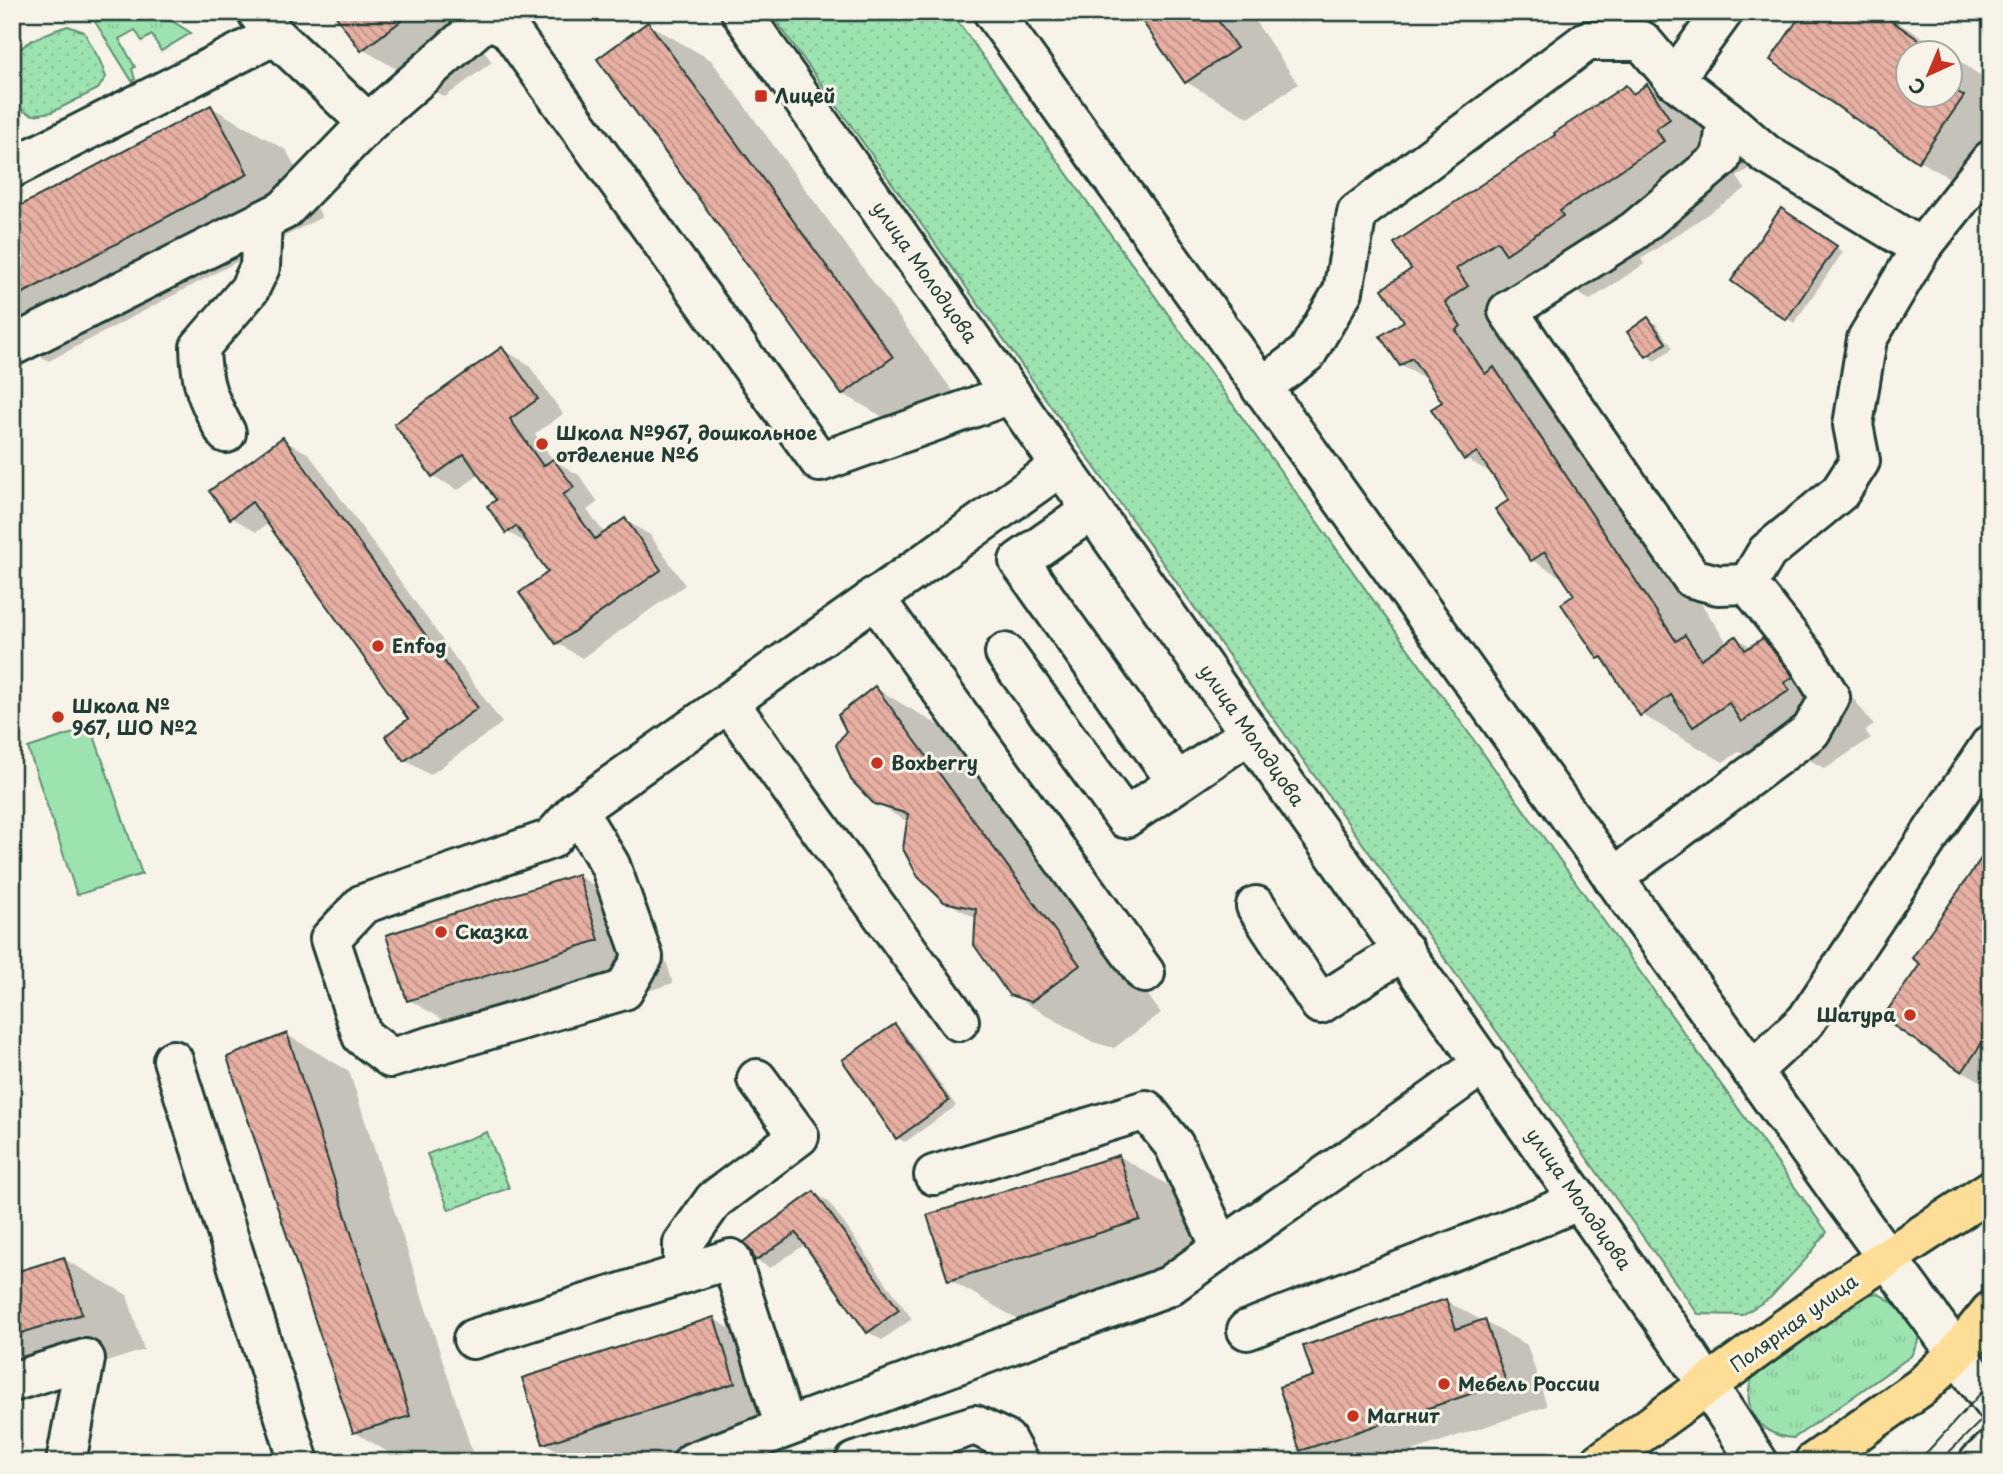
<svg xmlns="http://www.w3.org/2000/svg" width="2003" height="1474" viewBox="0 0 2003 1474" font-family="'Playpen Sans',sans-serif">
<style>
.grass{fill:url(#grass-tufts);stroke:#5e9072;stroke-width:2}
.park{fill:url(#park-dots);stroke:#5e9072;stroke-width:2}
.garden{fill:#9de3b0;stroke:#5e9072;stroke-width:2}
.shadow{fill:#0003}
.building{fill:url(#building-back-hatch);stroke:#1f3d34;stroke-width:2}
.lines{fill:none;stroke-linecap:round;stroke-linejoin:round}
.minor-casing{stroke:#1f3d34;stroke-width:44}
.major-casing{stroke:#1f3d34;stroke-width:44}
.minor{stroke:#f7f3e8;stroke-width:38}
.major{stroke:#fedd96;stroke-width:38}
.tram{stroke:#1f3d34;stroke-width:2}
.poi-dot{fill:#c8321e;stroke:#f7f3e8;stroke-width:2.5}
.labels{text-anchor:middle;stroke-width:6;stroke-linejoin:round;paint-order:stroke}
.poi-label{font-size:19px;font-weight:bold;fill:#1f3d34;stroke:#f7f3e8;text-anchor:start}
.street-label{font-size:19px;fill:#1f3d34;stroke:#f7f3e8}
</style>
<defs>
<pattern id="grass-tufts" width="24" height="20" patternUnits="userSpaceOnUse" patternTransform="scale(1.75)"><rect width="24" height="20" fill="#9de3b0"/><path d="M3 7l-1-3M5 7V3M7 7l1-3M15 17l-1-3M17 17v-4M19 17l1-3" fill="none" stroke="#87c498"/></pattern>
<pattern id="park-dots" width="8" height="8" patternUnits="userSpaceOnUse" patternTransform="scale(1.75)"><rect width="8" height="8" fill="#9de3b0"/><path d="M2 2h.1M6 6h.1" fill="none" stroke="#87c498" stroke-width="1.8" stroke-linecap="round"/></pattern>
<pattern id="building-back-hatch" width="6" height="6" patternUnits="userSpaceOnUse" patternTransform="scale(1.75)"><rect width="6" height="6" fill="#e8afa3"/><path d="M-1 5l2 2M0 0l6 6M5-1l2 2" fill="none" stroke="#bb9086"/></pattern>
</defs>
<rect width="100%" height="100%" fill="#f7f3e8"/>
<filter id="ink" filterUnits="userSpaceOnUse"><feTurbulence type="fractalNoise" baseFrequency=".0143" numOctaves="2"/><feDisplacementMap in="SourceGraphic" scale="14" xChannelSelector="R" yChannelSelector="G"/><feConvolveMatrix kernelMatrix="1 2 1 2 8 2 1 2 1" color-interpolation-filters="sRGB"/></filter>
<g filter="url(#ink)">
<g class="grass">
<path d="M89,12H158L191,33L161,51L152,35L142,41L135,30L119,39L135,67L132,69L135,79L132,81Z"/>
<path d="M1877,1293C1893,1302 1920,1317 1918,1340C1917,1345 1913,1352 1911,1356L1794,1438C1760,1437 1739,1407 1753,1376L1864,1296Z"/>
</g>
<g class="park">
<path d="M770,12H951L1827,1232L1806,1259L1770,1298L1742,1315L1698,1314Z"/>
<path d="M68,26L84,32L100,61L106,77L98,89L52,112L33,115L12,106C12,94 9,72 12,61C18,42 52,31 68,26Z"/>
<path d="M487,1132L509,1188L449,1210L427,1154Z"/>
</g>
<path class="garden" d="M91,727L142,874L77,895L28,748Z"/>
<g class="shadow">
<path d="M335,12H455L492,62L445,97L362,49Z"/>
<path d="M1138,12H1249L1298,84L1249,118L1186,82Z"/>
<path d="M1879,12L1948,52H1909V94H1951V55L1991,83V202L1918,160Z"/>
<path d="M648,24L711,60L955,394L906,430L843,394Z"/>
<path d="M1647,86L1729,134L1751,167L1737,177L1745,189L1641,259L1644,264L1590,300L1574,291L1537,316L1549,334L1527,350L1577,417L1728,644L1736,638L1752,647L1763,640L1845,688L1874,725L1865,731L1871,738L1825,769L1803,756L1776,773L1739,752L1723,762L1641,714L1607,663L1600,658L1577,595L1566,580L1532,560L1511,500L1495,475L1466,459L1444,402L1430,381L1401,365L1414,269L1626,87L1637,93Z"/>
<path d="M211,107L286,150L322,217L49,361L12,340V212Z"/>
<path d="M1790,214L1843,252L1794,323L1786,318Z"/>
<path d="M1648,319L1656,324L1673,348L1655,361L1647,356Z"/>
<path d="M502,349L528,364L563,414L535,434L553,460L579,475L598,502L587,510L605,534L625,520L650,535L685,585L582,658L557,643L551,573L532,546L507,532L498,500L480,474L458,490L433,476Z"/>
<path d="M283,440L309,454L502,723L430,775L405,760L411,720L269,523L256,532L231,517Z"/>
<path d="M875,688L957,736L1161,1013L1114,1048L1093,1042L1010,994L977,919L945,901L908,822L875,803Z"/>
<path d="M1991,847V1087L1963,1071Z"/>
<path d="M578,876L653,919L673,983L484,1043L409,1000Z"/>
<path d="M895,1026L903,1031L956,1106L905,1142L897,1138Z"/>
<path d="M287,1035L349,1071L472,1451L439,1462H405L354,1432Z"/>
<path d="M1119,1156L1193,1200L1214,1263L1024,1323L950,1280Z"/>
<path d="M814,1193L828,1201L912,1319L882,1340L868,1332L806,1244L770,1268L756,1260Z"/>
<path d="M64,1259L127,1295L144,1350L12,1392V1275Z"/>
<path d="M1446,1301L1527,1345L1547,1406L1379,1462H1323L1302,1449L1315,1377Z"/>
<path d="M714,1319L788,1362L808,1426L695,1462H578L544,1443Z"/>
</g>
<g class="building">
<path d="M333,12H413L361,51Z"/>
<path d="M1136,12H1212L1237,48L1185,83Z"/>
<path d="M1803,12H1879L1936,52H1908V94H1950V87L1964,96L1918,162L1770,60Z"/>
<path d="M648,22L893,357L842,395L597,59Z"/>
<path d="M1647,84L1670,119L1656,129L1664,141L1560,211L1563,216L1506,254L1497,241L1456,269L1468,286L1445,302L1461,326L1456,330L1485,374L1494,367L1676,641L1685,635L1701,659L1736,636L1745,650L1763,638L1789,671L1793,677L1784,683L1790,690L1741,722L1729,703L1693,727L1671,695L1640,716L1602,657L1598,659L1561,604L1574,595L1545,552L1531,561L1495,509L1509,500L1477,452L1464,460L1431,409L1442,402L1412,358L1400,366L1380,336L1404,321L1382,289L1411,269L1394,243L1555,135L1554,133L1626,85L1633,94Z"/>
<path d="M211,105L248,174L12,299V210Z"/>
<path d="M1781,208L1837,246L1786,320L1731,281Z"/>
<path d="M1648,317L1666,343L1646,357L1627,332Z"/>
<path d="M502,347L538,399L510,419L543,466L553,459L574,487L563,495L595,539L625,518L661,570L556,644L519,593L548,572L516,526L506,533L487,506L496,500L464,454L432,477L394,424Z"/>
<path d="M283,437L478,708L404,761L385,736L408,719L252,502L230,519L209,491Z"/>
<path d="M875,686L1080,965L1031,1002L1009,995L974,945L976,909L944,902L918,877L903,849L908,814L874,804L851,780L836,745L846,731L838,715Z"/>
<path d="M1991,844V1030L1962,1072L1882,1018L1920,964L1912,958Z"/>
<path d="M578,874L599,940L407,1001L386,935Z"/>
<path d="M895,1024L949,1101L896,1139L842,1060Z"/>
<path d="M287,1033L410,1416L353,1433L227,1057Z"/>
<path d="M1119,1155L1140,1220L948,1281L927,1215Z"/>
<path d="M814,1191L899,1310L867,1333L796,1233L755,1261L752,1252L744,1242Z"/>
<path d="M64,1257L82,1314L12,1336V1273Z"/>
<path d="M1446,1299L1456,1329L1485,1319L1506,1382L1300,1451L1279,1387L1313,1376L1303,1346Z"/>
<path d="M714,1317L735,1383L543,1444L522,1378Z"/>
</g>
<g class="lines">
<g class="minor-casing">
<g id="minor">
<path d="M257,12L275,35L368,123"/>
<path d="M741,12L1679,1342L1758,1462"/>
<path d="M993,12L1844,1199L1991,1400"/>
<path d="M487,19L508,28L820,462L1011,394"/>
<path d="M1674,79L1723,12"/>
<path d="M1727,120L1721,158L1634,231L1508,311L1692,578L1718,585L1748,584"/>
<path d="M12,168L275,35"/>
<path d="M12,346L284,210L368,123L487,19L482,12"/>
<path d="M1261,388L1307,353L1343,291L1357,213L1587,41H1642L1674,79L1727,120L1766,154L1921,248"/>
<path d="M226,433C208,399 201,386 200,347L249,290L260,267L262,221"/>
<path d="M1092,510L1019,561L1177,782"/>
<path d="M1748,584L1767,552L1840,492L1860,461L1853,425L1867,339L1921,248L1991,160"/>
<path d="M874,597L1145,973"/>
<path d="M1005,653L1125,818L1250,733"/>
<path d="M729,703L959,1021"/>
<path d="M577,810L610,865L643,957L624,990L391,1058L362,1036L330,939L363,904L551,839Z"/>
<path d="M577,810C738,695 900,581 1061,466"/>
<path d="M1613,878L1811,731L1830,697L1807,659L1748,584"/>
<path d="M1256,906L1320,1004L1404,950"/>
<path d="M173,1060L299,1462"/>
<path d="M1752,1071L1806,1021L1991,744"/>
<path d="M934,1175L1146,1110L1174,1145L1221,1247"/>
<path d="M683,1274V1244L714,1200L799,1136L757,1079"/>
<path d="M1247,1330L1540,1217L1580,1200"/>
<path d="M473,1339L731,1259L785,1427"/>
<path d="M12,1382L85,1359L66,1462"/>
<path d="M693,1462L1169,1286C1272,1210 1381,1140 1484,1063"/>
<path d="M855,1462L975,1425L1006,1440L1018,1462"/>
<path d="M1979,1462L1991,1451"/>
</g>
</g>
<g class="major-casing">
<g id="major">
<path d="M1601,1462L1844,1286L1991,1190"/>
<path d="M1814,1462L1921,1387L1956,1354L1991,1311"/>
</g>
</g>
<use href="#minor" class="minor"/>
<use href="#major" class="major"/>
<g class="tram">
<path d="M1912,1462L1928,1451L1991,1382"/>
<path d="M1939,1462L1991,1411"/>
</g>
</g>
</g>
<g class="poi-dot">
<rect x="754" y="89" width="14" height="14" rx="3.5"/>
<circle cx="542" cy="444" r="7"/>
<circle cx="378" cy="646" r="7"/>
<circle cx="58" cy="717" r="7"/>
<circle cx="877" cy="763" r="7"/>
<circle cx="441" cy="932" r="7"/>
<circle cx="1910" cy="1015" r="7"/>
<circle cx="1444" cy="1384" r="7"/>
<circle cx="1353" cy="1416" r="7"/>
</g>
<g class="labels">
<g class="poi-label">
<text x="775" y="103">Лицей</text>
<text x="556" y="440">Школа №967, дошкольное<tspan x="556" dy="22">отделение №6</tspan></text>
<text x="392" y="653">Enfog</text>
<text x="72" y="713">Школа №<tspan x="72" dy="22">967, ШО №2</tspan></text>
<text x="891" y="770">Boxberry</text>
<text x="455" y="939">Сказка</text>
<text x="1896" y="1022" text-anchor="end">Шатура</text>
<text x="1458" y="1391">Мебель России</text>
<text x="1367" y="1423">Магнит</text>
</g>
<g class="street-label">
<text transform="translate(925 272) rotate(55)" y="7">улица Молодцова</text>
<text transform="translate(1252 735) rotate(55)" y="7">улица Молодцова</text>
<text transform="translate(1579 1199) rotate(55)" y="7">улица Молодцова</text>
<text transform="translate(1794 1323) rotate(-36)" y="7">Полярная улица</text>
</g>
</g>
<rect width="2003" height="1474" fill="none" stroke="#f7f3e8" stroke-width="42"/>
<rect x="21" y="21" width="1961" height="1432" fill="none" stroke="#1f3d34" stroke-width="2.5" filter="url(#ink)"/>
<g transform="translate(1929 74) rotate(224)"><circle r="33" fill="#f7f3e8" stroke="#a1aaa0" stroke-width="2"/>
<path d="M0-5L12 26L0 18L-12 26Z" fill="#c8321e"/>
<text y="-10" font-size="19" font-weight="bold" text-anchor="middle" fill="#1f3d34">С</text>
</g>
</svg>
